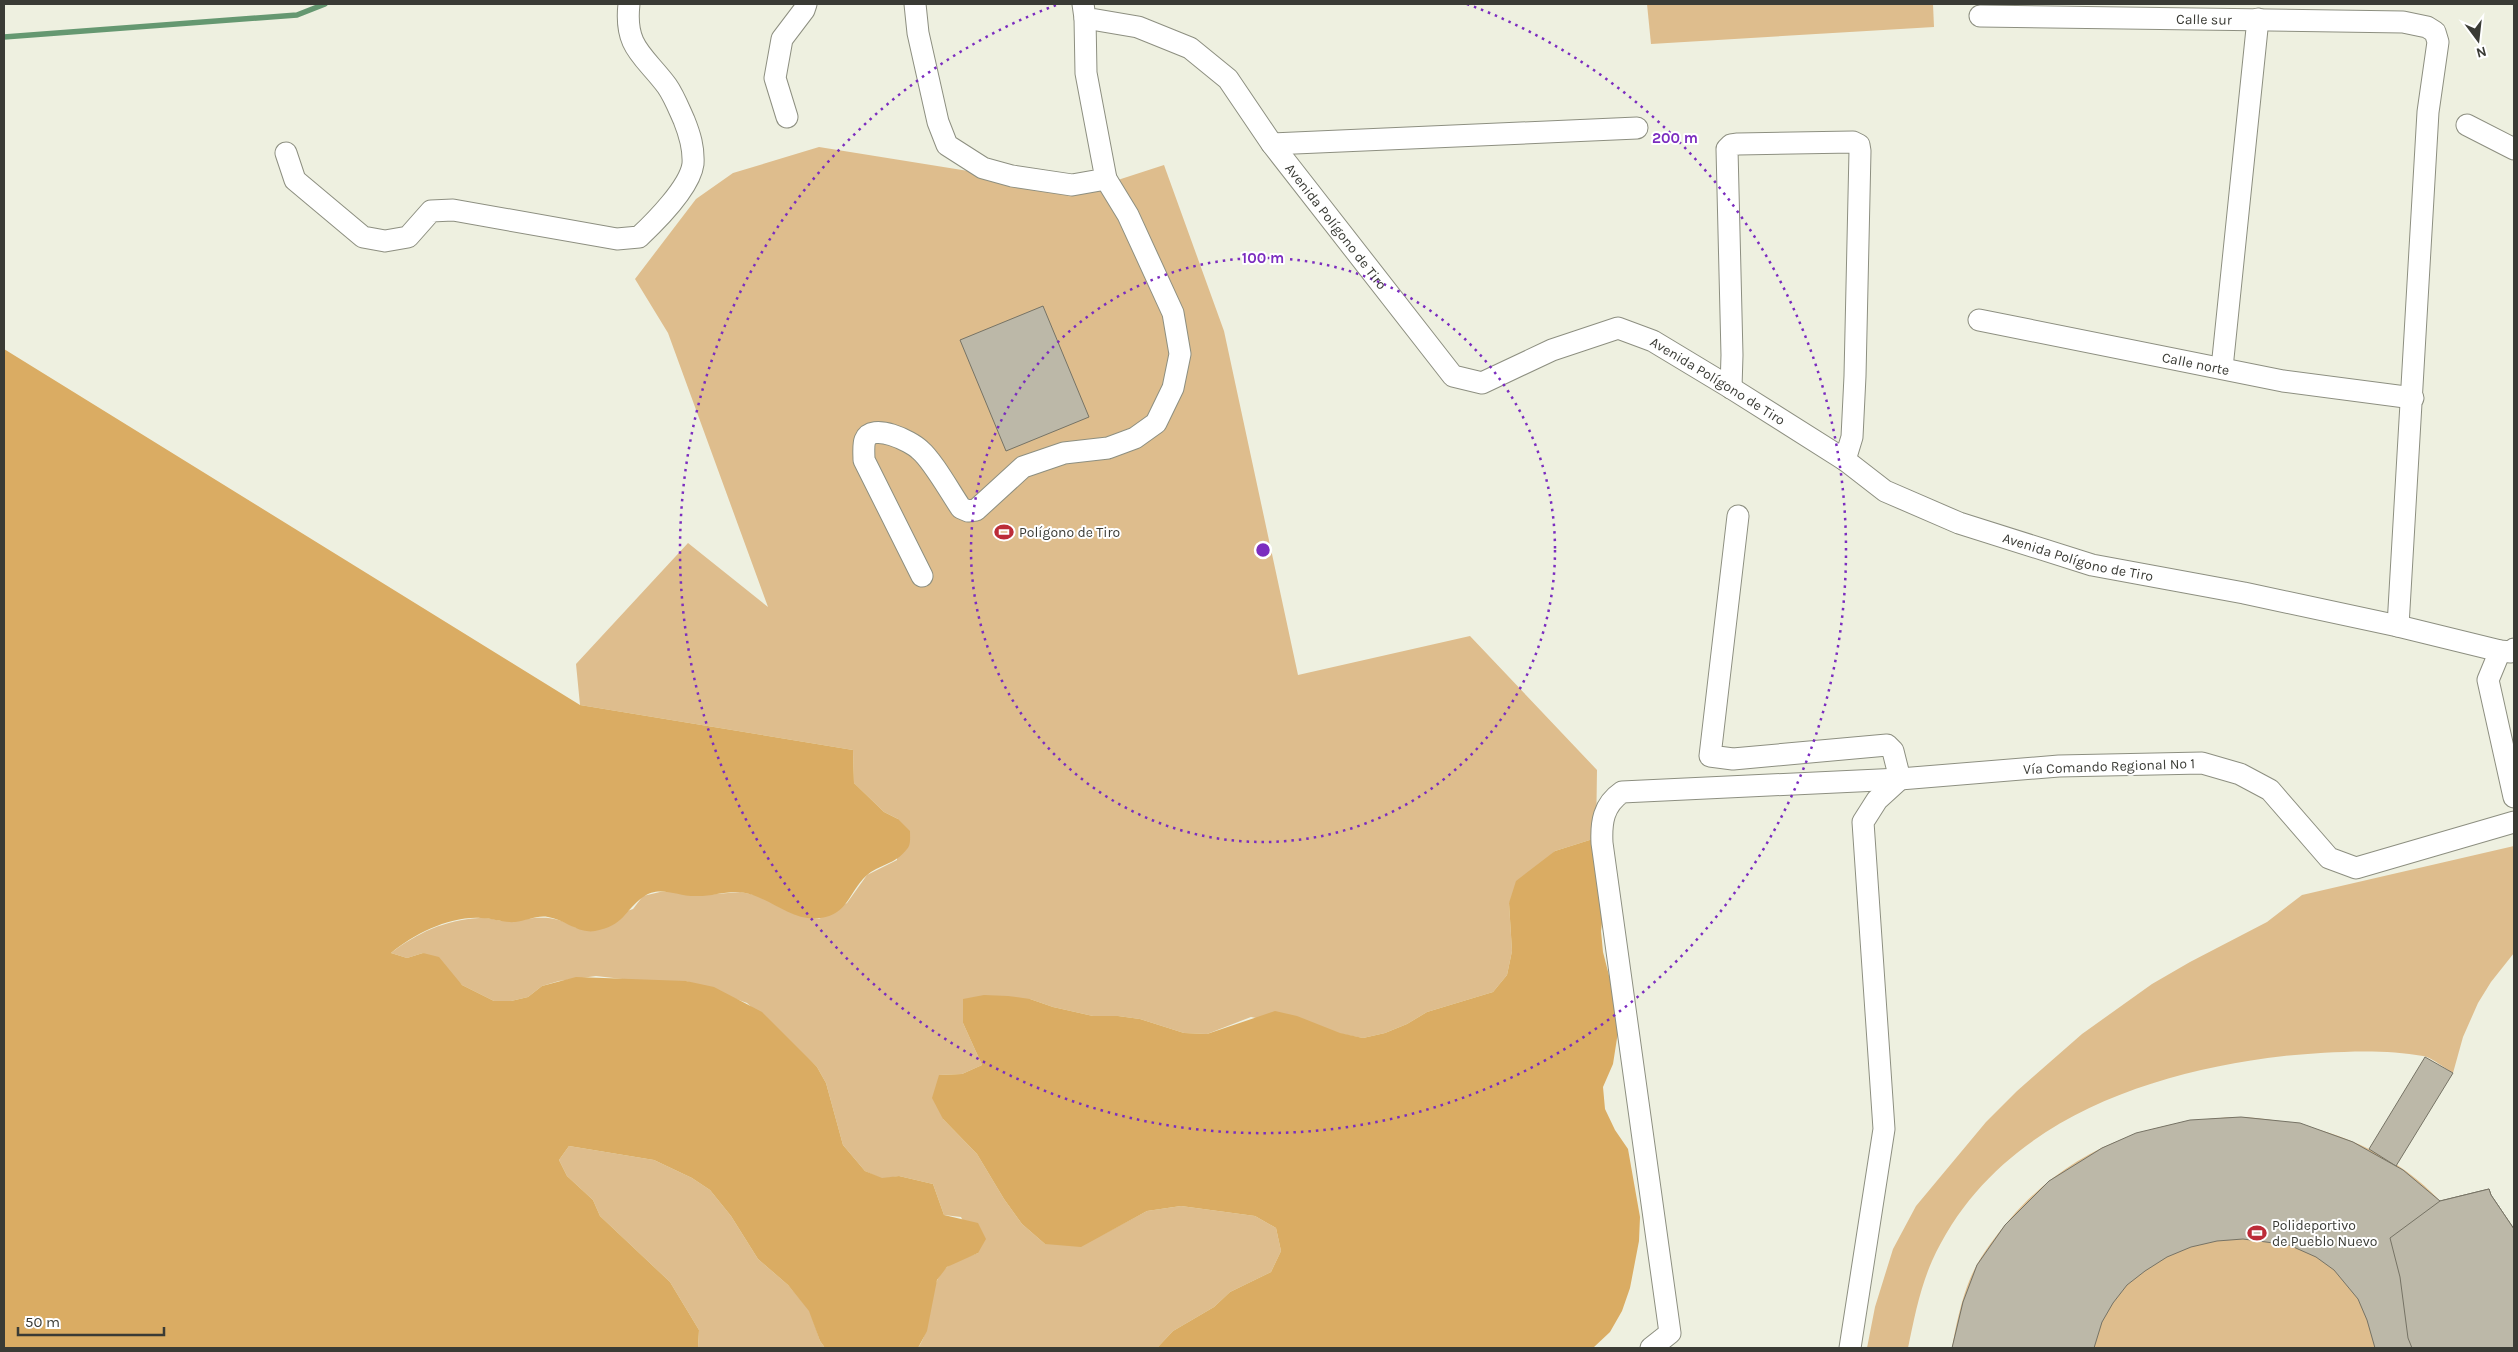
<svg xmlns="http://www.w3.org/2000/svg" width="2518" height="1352" viewBox="0 0 2518 1352" font-family="Karla,sans-serif">
<style>
.green{fill:#debd8d}
.forest{fill:#daac63}
.lines{fill:none;stroke-linecap:round;stroke-linejoin:round}
.stream{stroke:#659871;stroke-width:5.5}
.building{fill:#bcb8a8;stroke:#767365}
.minor-casing{stroke:#8d8f80;stroke-width:23}
.minor{stroke:#fff;stroke-width:21}
.ring{fill:none;stroke:#7b2cbf;stroke-width:2.5;stroke-dasharray:2.5 5}
.labels{text-anchor:middle;stroke-width:4;stroke-linejoin:round;paint-order:stroke}
.street-label{font-size:14px;fill:#3a3b35;stroke:#fff}
.poi-label{font-size:14px;fill:#3a3b35;stroke:#fff;text-anchor:start}
.centre{fill:#7b2cbf;stroke:#fff;stroke-width:2.5}
.ring-label{font-size:15px;text-anchor:middle;font-weight:bold;fill:#7b2cbf;stroke:#fff;stroke-width:4;stroke-linejoin:round;paint-order:stroke}
</style>
<rect width="100%" height="100%" fill="#eef0e0"/>
<g class="green">
<path d="M1647,4H1933L1934,27L1651,44Z"/>
<path d="M819,147L1087,190L1164,165L1224,331L1298,675L1470,636L1597,770L1596,838L1555,851L1509,903L1512,951L1507,975L1493,992L1427,1012L1407,1024L1385,1033L1363,1038L1251,1017L1207,1034L1184,1033L1140,1019L1118,1016H1093L1053,1007L1030,999L963,1023L982,1065L962,1074L939,1075L943,1119L977,1154L1004,1199L1022,1224L1045,1244L1102,1235L1147,1211L1181,1206L1255,1216L1276,1228L1281,1251L1271,1272L1230,1292L1214,1307L1173,1331L1157,1348H918C935,1324 924,1289 946,1268C954,1261 968,1257 978,1253L961,1217L944,1215L933,1184L899,1176L882,1179L865,1171L843,1145L826,1083L817,1067L747,1003L686,981H640L596,976L559,981L542,986L528,997L511,1001H494L462,985L423,953L407,958L391,953C417,933 445,920 479,918C488,917 496,921 506,921C534,919 551,912 576,928L633,909L643,896L660,892H676L692,896L740,892L756,895L802,916L819,919L847,903L867,875L897,860L898,819L884,812L854,783L853,750L580,705L576,664L688,543L768,607L668,333L635,279L696,199L733,173Z"/>
<path d="M2514,846V953L2491,982L2478,1003L2463,1037L2453,1073C2444,1068 2433,1058 2423,1056C2381,1048 2326,1052 2284,1056C2145,1072 1994,1124 1932,1261C1920,1288 1914,1319 1908,1348H1867L1875,1307L1893,1249L1916,1206L1986,1122L2017,1091L2082,1034L2152,984L2190,962L2267,922L2302,895Z"/>
<path d="M2241,1117C2314,1121 2389,1146 2440,1201L2489,1189L2491,1195L2514,1229V1348H1952C1956,1325 1961,1301 1970,1279C1979,1257 1995,1237 2010,1219C2070,1149 2150,1119 2241,1117Z"/>
<path d="M569,1146L654,1160L692,1178L710,1190L731,1216L758,1259L788,1285L810,1311L820,1341L825,1348H698L699,1330L670,1282L600,1216L593,1200L567,1176L559,1160Z"/>
</g>
<g class="forest">
<path d="M4,349L580,705L853,750L854,783L884,812L898,819L910,831C910,837 911,845 907,849C895,865 879,864 866,876C849,892 848,914 821,918C792,923 767,894 739,892C724,891 710,897 694,896C678,896 658,885 643,897C623,912 625,925 595,931C578,934 564,919 548,917C537,915 526,921 515,922C503,923 493,918 481,918C450,916 414,934 391,953L407,958L423,953L439,957L462,985L494,1001H511L528,997L542,986L576,977L686,981L714,987L762,1012L817,1067L826,1083L843,1145L865,1171L882,1178L899,1176L933,1184L944,1215L978,1223L986,1239L978,1253L947,1267L937,1280L927,1331L918,1348H825L820,1341L809,1311L788,1285L758,1259L731,1216L710,1190L692,1178L654,1160L569,1146L559,1160L567,1176L593,1200L600,1216L670,1282L699,1330L698,1348H4Z"/>
<path d="M1596,838L1604,907L1601,931L1603,952L1620,1019L1613,1064L1603,1087L1605,1109L1615,1130L1628,1149L1640,1217L1639,1241L1630,1288L1622,1311L1610,1332L1593,1348H1157L1173,1331L1214,1307L1230,1292L1271,1272L1281,1251L1276,1228L1255,1216L1181,1206L1147,1211L1081,1247L1045,1244L1022,1224L1004,1199L977,1154L943,1119L932,1098L939,1075L962,1074L982,1065L963,1023V999L984,995L1008,996L1030,999L1053,1007L1093,1016H1118L1140,1019L1184,1033L1207,1034L1275,1011L1297,1016L1340,1033L1363,1038L1385,1033L1407,1024L1427,1012L1493,992L1507,975L1512,951L1509,903L1516,881L1555,851Z"/>
</g>
<g class="lines">
<path class="stream" d="M4,37L297,15L325,4"/>
</g>
<g class="building">
<path d="M1043,306L1089,417L1006,451L960,340Z"/>
<path d="M2425,1057L2453,1073L2396,1166L2369,1149Z"/>
<path d="M2241,1117L2300,1123L2353,1142L2403,1170L2440,1201L2489,1189L2491,1195L2514,1229V1348H2375L2367,1320L2358,1299L2334,1270L2316,1257L2289,1245L2243,1239L2217,1241L2191,1247L2167,1257L2145,1271L2127,1285L2113,1303L2102,1322L2094,1348H1952L1963,1302L1977,1265L2005,1225L2049,1181L2102,1148L2136,1133L2190,1120Z"/>
<path d="M2489,1189L2491,1195L2514,1229V1348H2412L2408,1338L2400,1277L2390,1238L2440,1201Z"/>
</g>
<g class="lines">
<g class="minor-casing">
<g id="minor">
<path d="M915,4L918,33L938,122L947,145L983,168L1012,176L1072,185L1106,179L1086,73L1085,18"/>
<path id="s1" d="M1083,4L1085,18L1138,27L1190,48L1228,79L1272,144L1453,376L1482,383L1552,350L1618,328L1653,341L1731,388L1845,460L1885,491L1959,523L2092,565L2244,593L2398,626L2500,651L2511,652L2514,649"/>
<path id="s2" d="M1980,16L2403,22L2427,27L2435,32L2438,42L2428,112L2398,626"/>
<path d="M787,117L775,78L782,39L804,10L806,4"/>
<path d="M2467,125L2514,149"/>
<path d="M1272,144L1637,128"/>
<path d="M286,153L295,180L363,237L385,241L408,237L431,211L453,210L617,239L639,237C655,222 690,187 693,164C694,148 690,135 684,120C679,109 674,96 667,86C644,55 624,48 629,4"/>
<path id="s3" d="M1979,320L2283,381L2413,398"/>
<path d="M2222,368L2258,19"/>
<path d="M1731,388L1732,355L1727,149L1731,145L1738,144L1853,142L1859,145L1860,151L1855,376L1852,437L1845,460"/>
<path d="M1738,516L1710,756L1733,759L1887,745L1893,751L1900,779"/>
<path d="M922,576L864,460C864,454 863,445 865,440C872,422 911,441 920,450C933,461 950,492 961,508L968,511L976,510L1023,467L1064,453L1108,448L1135,438L1156,423L1173,388L1180,354L1173,313L1128,215L1106,179"/>
<path d="M2500,651L2488,680L2514,797"/>
<path d="M1651,1348L1670,1333L1602,843C1601,823 1603,805 1622,792L1900,779L2059,766L2202,763L2240,774L2270,790L2329,858L2356,868L2514,822"/>
<path d="M1850,1348L1884,1129L1863,822L1877,800L1900,779"/>
</g>
</g>
<use href="#minor" class="minor"/>
</g>
<g class="ring">
<circle cx="1263" cy="550" r="292"/>
<path d="M1467 4A583 583 0 1 1 1059 4"/>
</g>
<defs>
<g id="stadium-bare" transform="scale(1.5)"><path d="M0-5a6.5 5 0 1 0 0 10a6.5 5 0 1 0 0-10ZM-3.5-1.8h7v3.6h-7Z" fill="#bc2c38" stroke="#fff" stroke-width="2.5" paint-order="stroke"/></g>
</defs>
<g fill-rule="evenodd">
<use href="#stadium-bare" x="1004" y="532"/>
<use href="#stadium-bare" x="2257" y="1233"/>
</g>
<g class="labels">
<g class="street-label">
<text dy="5" stroke="none"><textPath href="#s2" startOffset="224">Calle sur</textPath></text>
<text dy="5" stroke="none"><textPath href="#s1" startOffset="356">Avenida Polígono de Tiro</textPath></text>
<text dy="5" stroke="none"><textPath href="#s3" startOffset="221">Calle norte</textPath></text>
<text dy="5" stroke="none"><textPath href="#s1" startOffset="836">Avenida Polígono de Tiro</textPath></text>
<text dy="5" stroke="none"><textPath href="#s1" startOffset="1241">Avenida Polígono de Tiro</textPath></text>
<text transform="translate(2109 766) rotate(-2)" y="5">Vía Comando Regional Nº 1</text>
</g>
<g class="poi-label">
<text x="1019" y="537">Polígono de Tiro</text>
<text x="2272" y="1230">Polideportivo<tspan x="2272" dy="16">de Pueblo Nuevo</tspan></text>
</g>
</g>
<circle cx="1263" cy="550" r="8" class="centre"/>
<g class="ring-label">
<text x="1675" y="143">200 m</text>
<text x="1263" y="263">100 m</text>
</g>
<rect width="2518" height="1352" fill="none" stroke="#3a3b35" stroke-width="10"/>
<g transform="translate(2478 40) rotate(165)" stroke="#ffffff" stroke-width="4" paint-order="stroke">
<path d="M0-4L9 19L0 12L-9 19Z" fill="#3a3b35"/>
<text y="-8" font-size="14" font-weight="bold" text-anchor="middle" fill="#3a3b35">N</text>
</g>
<path d="M18 1327v8h146v-8" fill="none" stroke="#3a3b35" stroke-width="2.5"/>
<text x="25" y="1327" font-size="15" fill="#3a3b35" stroke="#ffffff" stroke-width="4" paint-order="stroke">50 m</text>
</svg>
